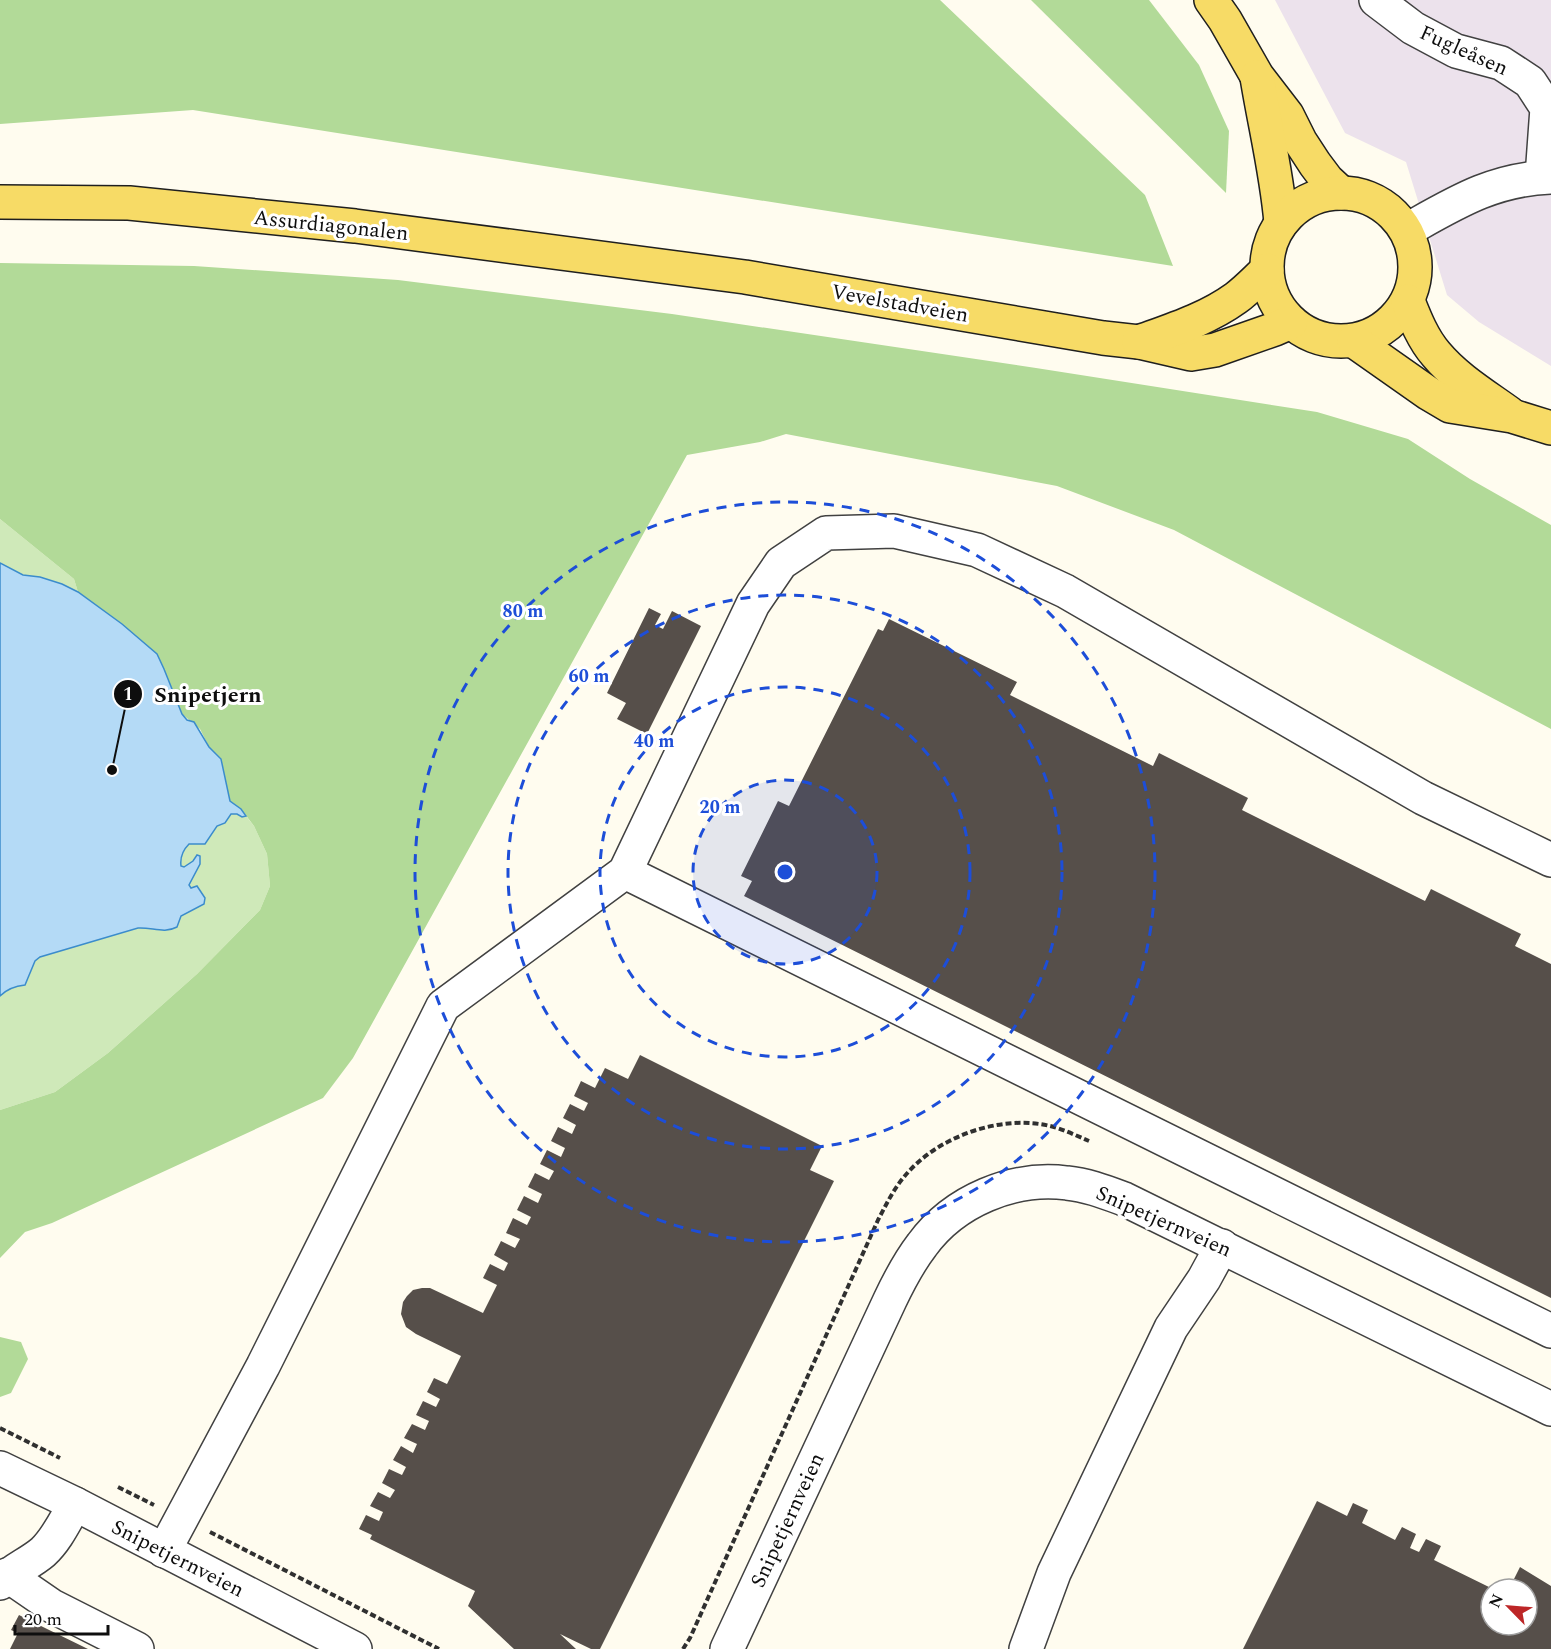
<svg xmlns="http://www.w3.org/2000/svg" width="1551" height="1649" viewBox="0 0 1551 1649" font-family="Spectral,serif">
<style>
.industrial{fill:#ece2ec}
.green{fill:#cfe9b9}
.forest{fill:#b2da98}
.water{fill:#b4daf6;stroke:#3b8ccc;stroke-width:1.5}
.building{fill:#564f4a}
.lines{fill:none;stroke-linecap:round;stroke-linejoin:round}
.minor-casing{stroke:#414141;stroke-width:36}
.major-casing{stroke:#1f1f1f;stroke-width:36}
.path{stroke:#303030;stroke-width:4;stroke-dasharray:6 3;stroke-linecap:butt}
.minor{stroke:#fff;stroke-width:33}
.major{stroke:#f7db66;stroke-width:33}
.ring{fill:none;stroke:#1d4ed8;stroke-width:3;stroke-dasharray:10 8}
.labels{text-anchor:middle;stroke-width:6;stroke-linejoin:round;paint-order:stroke}
.street-label{font-size:21px;fill:#0e0e0e;stroke:#fff}
.centre{fill:#1d4ed8;stroke:#fff;stroke-width:3}
.ring-label{font-size:18px;text-anchor:middle;font-weight:bold;fill:#1d4ed8;stroke:#fff;stroke-width:6;stroke-linejoin:round;paint-order:stroke}
.leader{fill:none;stroke:#0e0e0e;stroke-width:2}
.callout-dot{fill:#0e0e0e;stroke:#fff;stroke-width:2}
.mark-label{font-size:18px;text-anchor:middle;font-weight:bold;fill:#fff}
.callout-label{font-size:22px;text-anchor:middle;font-weight:bold;fill:#0e0e0e;stroke:#fff;stroke-width:6;stroke-linejoin:round;paint-order:stroke}
</style>
<rect width="100%" height="100%" fill="#fffcef"/>
<path class="industrial" d="M1275,0H1551V366L1479,322L1447,295L1406,162L1345,133Z"/>
<g class="green">
<path d="M0,519L74,579L78,592L62,584L40,577L23,575L0,563Z"/>
<path d="M231,814H237L242,817L246,816L254,826L267,854L270,886L260,910L197,974L108,1053L55,1092L0,1110V996L5,991L28,979L35,961L40,957L138,928L147,927L159,930C169,924 179,916 190,911C195,909 198,905 204,904L197,886L191,888L189,885L200,864L197,855L193,862L184,867L181,866C180,858 183,850 189,844L205,843L217,826L225,823Z"/>
</g>
<g class="forest">
<path d="M0,0H940L1145,195L1173,266L193,110L0,124Z"/>
<path d="M1031,0H1149L1199,65L1229,131L1226,193Z"/>
<path d="M0,263L194,266L398,280L672,314L1036,368L1317,412L1408,439L1470,479L1551,525V729L1174,530L1057,486L786,434L760,442L687,455L353,1058L323,1098L52,1223L25,1232L0,1258V1110L55,1092L108,1053L197,974L260,910L270,886L267,854L254,826L241,809L230,801L221,759L209,747L200,729L182,714L164,669L97,606L78,592L74,579L0,519Z"/>
<path d="M0,1337L21,1342L28,1359L11,1393L0,1397Z"/>
</g>
<path class="water" d="M0,563L23,575L40,577L62,584L78,592L122,624L157,654L164,669L182,714L187,720L194,722L209,747L221,759L230,801L241,809L246,816L242,817L237,814H231L225,823L217,826L205,844H189C183,850 180,858 181,866L184,867L193,861L197,855L200,856V864L189,885L191,888L197,886L205,898L204,904L181,916L177,927C164,934 152,927 138,928L40,957L35,961L25,985C15,986 7,989 0,996Z"/>
<g class="building">
<path d="M649,608L661,614L655,625L663,629L672,611L701,626L647,734L617,719L626,703L607,693Z"/>
<path d="M889,619L1017,682L1010,695L1153,766L1159,753L1248,798L1242,810L1425,901L1431,889L1521,934L1515,946L1551,964V1298L744,896L752,881L741,876L778,801L789,806L878,629L883,631Z"/>
<path d="M640,1055L822,1146L810,1170L834,1181L600,1649H591L560,1634L576,1649H514L468,1606L475,1591L370,1539L372,1535L359,1529L366,1515L379,1521L383,1512L370,1506L378,1492L390,1498L395,1490L382,1483L389,1469L402,1475L406,1467L393,1460L401,1446L413,1453L417,1444L404,1438L412,1424L425,1430L429,1421L416,1415L423,1401L436,1407L440,1399L427,1392L434,1378L447,1384L461,1356L416,1334L406,1327L401,1314L403,1302L407,1296L413,1290L422,1288H430L483,1313L497,1285L483,1278L490,1264L504,1271L508,1263L494,1255L501,1241L515,1248L520,1239L506,1233L513,1218L527,1225L531,1217L517,1210L524,1196L538,1203L542,1194L528,1187L535,1173L549,1180L554,1171L540,1164L547,1150L561,1157L565,1148L551,1141L558,1127L572,1134L576,1125L563,1118L570,1104L584,1111L588,1103L574,1096L581,1081L595,1088L605,1068L628,1079Z"/>
<path d="M1317,1501L1347,1516L1353,1503L1368,1510L1362,1523L1395,1540L1402,1527L1416,1534L1410,1548L1419,1552L1426,1539L1441,1546L1434,1560L1491,1588V1625H1527V1589H1509L1520,1567L1551,1586V1649H1243Z"/>
<path d="M19,1615L41,1626L88,1649H10L18,1633L11,1630Z"/>
</g>
<g class="lines">
<g class="minor-casing">
<g id="minor">
<path d="M1376,0L1413,28L1456,51L1501,63L1530,82L1547,108L1542,177"/>
<path d="M1407,230C1455,203 1493,179 1551,177"/>
<path d="M625,872L1551,1331"/>
<path d="M0,1468L75,1504L355,1649"/>
<path d="M164,1551L263,1366L443,1006L625,872L753,604L781,563L826,533L894,531L977,550L1065,591L1423,798L1551,860"/>
<path d="M7,1575L52,1606L137,1649"/>
<path d="M0,1583C12,1570 29,1564 43,1552C57,1539 65,1521 75,1504"/>
<path d="M727,1649L890,1300C899,1281 909,1262 922,1245C954,1201 1013,1176 1067,1183C1087,1185 1105,1192 1124,1199L1551,1409"/>
<path d="M1026,1649L1054,1573L1171,1328L1204,1279L1222,1246"/>
</g>
</g>
<g class="major-casing">
<g id="major">
<path d="M1211,0L1225,20L1257,76L1287,115L1300,141L1315,164L1327,180L1341,193"/>
<path d="M1257,77C1265,126 1277,174 1281,223"/>
<circle cx="1341" cy="267" r="74"/>
<path d="M0,202L129,203L355,226L745,277L1103,338L1139,342L1191,354L1215,350L1275,329L1291,322"/>
<path d="M1408,301C1415,319 1423,339 1436,354C1456,378 1484,395 1509,413"/>
<path d="M1354,341L1428,393L1450,406L1512,416L1551,428"/>
<path d="M1139,342C1172,330 1207,319 1236,298C1247,290 1257,279 1267,270"/>
</g>
</g>
<g class="path">
<path d="M0,1428L60,1458"/>
<path d="M118,1487L154,1505"/>
<path d="M210,1532L439,1649"/>
<path d="M683,1649L690,1638L878,1220C886,1205 893,1190 904,1177C936,1137 1000,1114 1050,1126C1063,1129 1077,1136 1089,1141"/>
</g>
<use href="#minor" class="minor"/>
<use href="#major" class="major"/>
</g>
<circle cx="785" cy="872" r="92" fill="#1d4ed8" fill-opacity=".12"/>
<g class="ring">
<circle cx="785" cy="872" r="92"/>
<circle cx="785" cy="872" r="185"/>
<circle cx="785" cy="872" r="277"/>
<circle cx="785" cy="872" r="370"/>
</g>
<g class="labels">
<g class="street-label">
<text transform="translate(1464 50) rotate(24)" y="7">Fugleåsen</text>
<text transform="translate(331 225) rotate(6)" y="7">Assurdiagonalen</text>
<text transform="translate(900 303) rotate(10)" y="7">Vevelstadveien</text>
<text transform="translate(1164 1221) rotate(24)" y="7">Snipetjernveien</text>
<text transform="translate(787 1520) rotate(-65)" y="7">Snipetjernveien</text>
<text transform="translate(178 1558) rotate(27)" y="7">Snipetjernveien</text>
</g>
</g>
<circle cx="785" cy="872" r="9" class="centre"/>
<g class="ring-label">
<text x="523" y="617">80 m</text>
<text x="589" y="682">60 m</text>
<text x="654" y="747">40 m</text>
<text x="720" y="813">20 m</text>
</g>
<path class="leader" d="M112 770L128 694"/>
<g class="callout-dot">
<circle cx="112" cy="770" r="6"/>
<circle cx="128" cy="694" r="15"/>
</g>
<g class="mark-label">
<text x="128" y="700">1</text>
</g>
<g class="callout-label">
<text x="208" y="702">Snipetjern</text>
</g>
<g transform="translate(1509 1607) rotate(295)"><circle r="28" fill="#ffffff" stroke="#9f9f9f" stroke-width="1.5"/>
<path d="M0-4.5L10 22L0 15L-10 22Z" fill="#bd2627"/>
<text y="-9" font-size="16" font-weight="bold" text-anchor="middle" fill="#0e0e0e">N</text>
</g>
<path d="M15 1625v9h93v-9" fill="none" stroke="#0e0e0e" stroke-width="3"/>
<text x="24" y="1625" font-size="18" fill="#0e0e0e" stroke="#ffffff" stroke-width="4.5" paint-order="stroke">20 m</text>
</svg>
